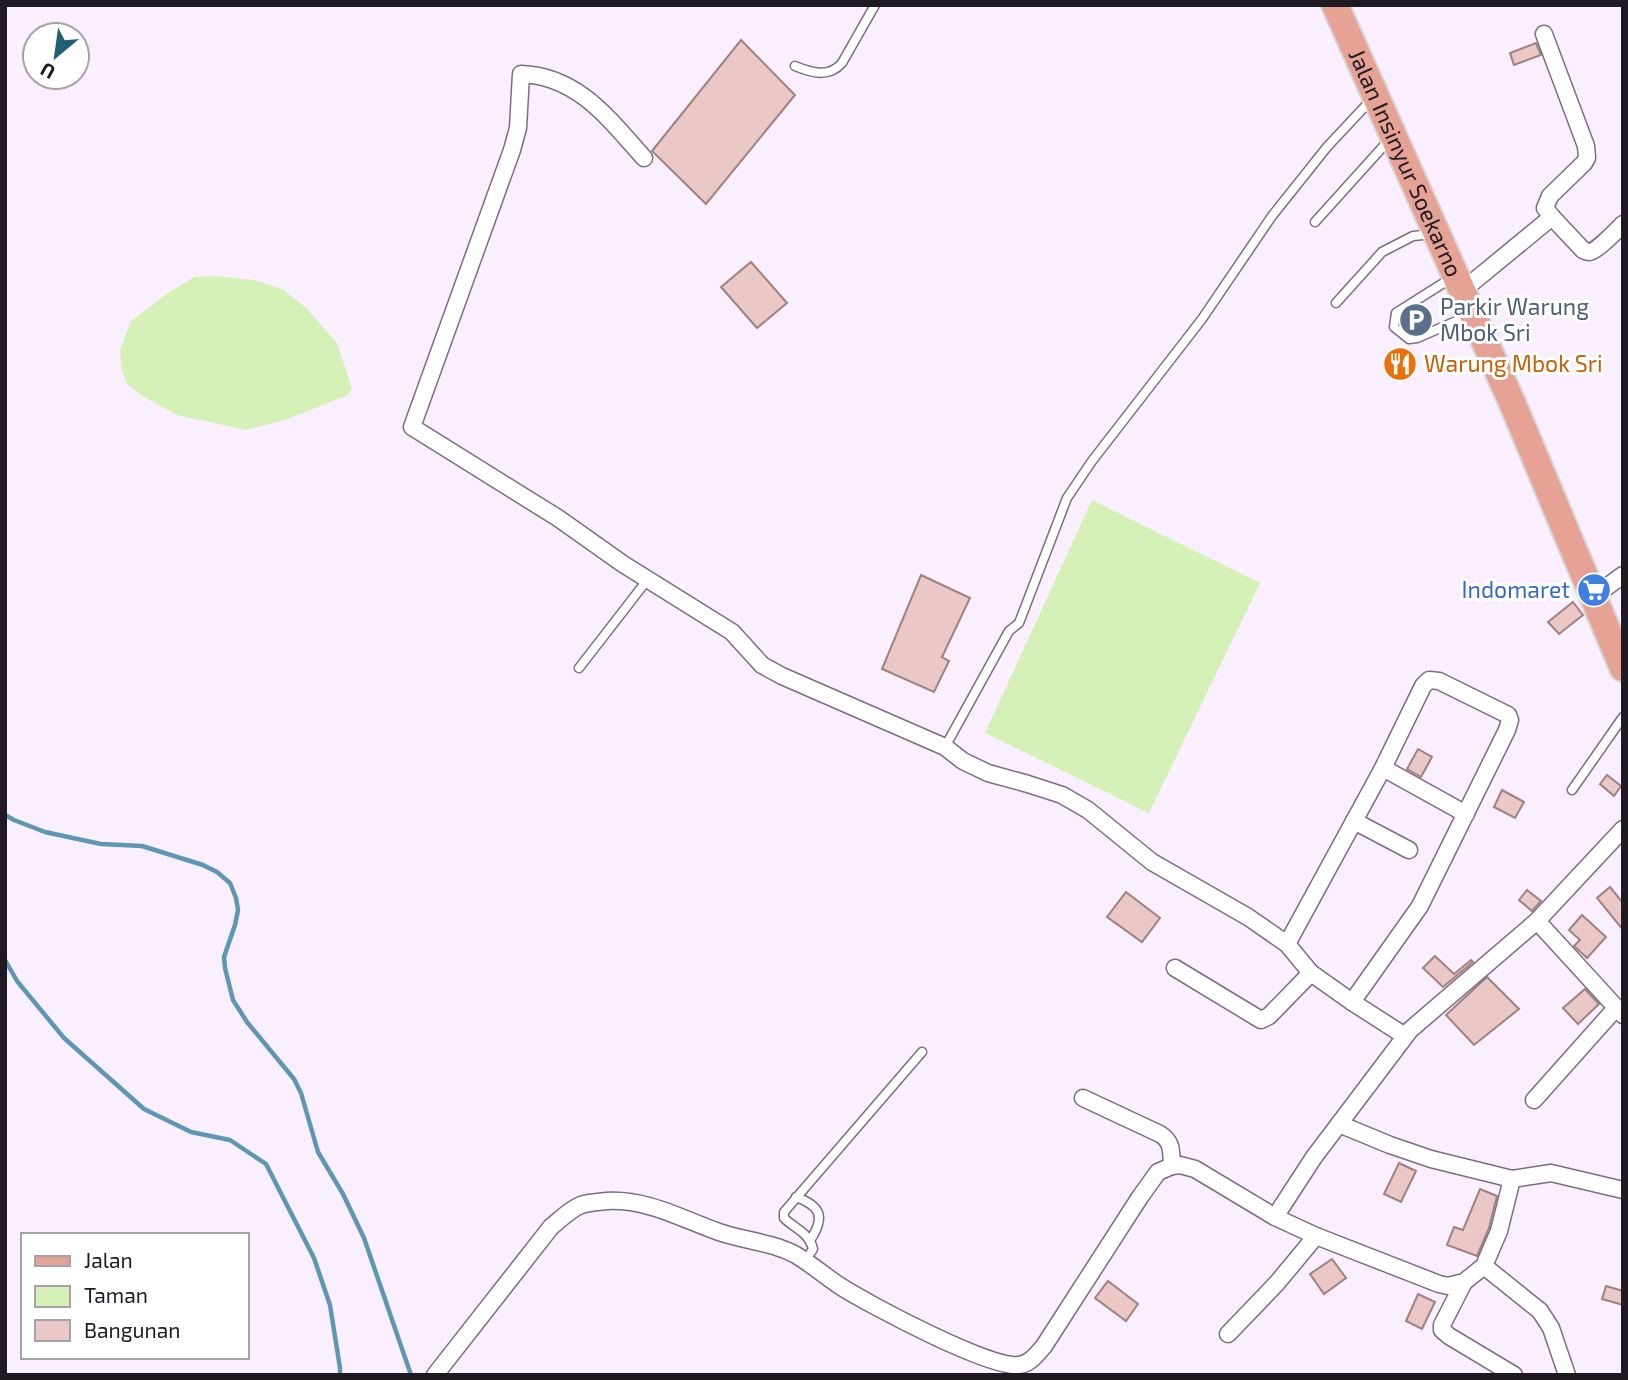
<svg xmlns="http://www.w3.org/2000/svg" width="1628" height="1380" viewBox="0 0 1628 1380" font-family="'Exo 2',sans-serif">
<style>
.green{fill:#d5f1b8}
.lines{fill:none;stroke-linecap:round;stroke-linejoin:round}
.stream{stroke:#5f96b5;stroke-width:4.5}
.building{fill:#e9c8c5;stroke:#9f817f;stroke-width:2}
.service-casing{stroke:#7d6d82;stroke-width:11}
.minor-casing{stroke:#7d6d82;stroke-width:19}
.primary-casing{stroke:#d7d6d7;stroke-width:30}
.service{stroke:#fff;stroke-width:8}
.minor{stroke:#fff;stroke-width:16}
.primary{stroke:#e6a395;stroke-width:26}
.labels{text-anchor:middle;stroke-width:6;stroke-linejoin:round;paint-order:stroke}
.street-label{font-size:23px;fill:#1f1921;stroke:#fff}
.service-label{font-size:23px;fill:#4e5e75;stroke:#fff;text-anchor:start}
.food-label{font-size:23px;fill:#c56008;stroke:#fff;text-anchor:start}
.shop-label{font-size:23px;fill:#366cbe;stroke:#fff;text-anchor:end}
</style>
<rect width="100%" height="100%" fill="#faeffe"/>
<g class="green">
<path d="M216,276L254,280L282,289L306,308L337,343L352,388L348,395L285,420L246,430L177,415L141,395L127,384L122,371L120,350L131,321L168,293L194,277Z"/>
<path d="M1092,500L1260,583L1149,813L985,733Z"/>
</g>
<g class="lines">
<g class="stream">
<path d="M5,815L14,820L45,832L101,844L142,846L203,865L217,872L230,883L236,898L238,910L235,925L224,957L225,968L233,1000L247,1022L294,1079L301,1093L318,1152L343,1194L364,1238L411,1375"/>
<path d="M5,960L17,981L64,1038L144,1109L191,1132L230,1140L266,1164L314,1258L330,1305L340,1368V1375"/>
</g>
</g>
<g class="building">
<path d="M741,40L795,95L706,204L652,151Z"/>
<path d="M1536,43L1541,55L1514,65L1510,53Z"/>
<path d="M751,262L787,303L757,328L721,287Z"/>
<path d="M921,575L970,598L942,657L949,661L934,692L882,669Z"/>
<path d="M1573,602L1583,615L1559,634L1548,622Z"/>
<path d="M1418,749L1432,757L1421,777L1407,769Z"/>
<path d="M1607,775L1621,786L1614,796L1600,784Z"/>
<path d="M1502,790L1524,802L1515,818L1494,807Z"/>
<path d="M1610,887L1623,903V930L1597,898Z"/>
<path d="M1527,890L1541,901L1532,911L1519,900Z"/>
<path d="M1126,892L1160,918L1142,942L1107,917Z"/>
<path d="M1582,915L1606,937L1587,958L1574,946L1580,940L1569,930Z"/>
<path d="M1435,956L1454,974L1471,960L1473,962L1443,987L1423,968Z"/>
<path d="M1487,977L1519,1009L1474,1045L1446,1015Z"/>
<path d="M1585,989L1599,1004L1578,1024L1563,1008Z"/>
<path d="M1399,1163L1416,1171L1401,1202L1384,1194Z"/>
<path d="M1480,1189L1497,1196L1489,1228L1477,1256L1447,1245L1454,1227L1463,1230Z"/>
<path d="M1332,1259L1346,1278L1324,1294L1310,1274Z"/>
<path d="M1108,1281L1138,1304L1126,1321L1095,1298Z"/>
<path d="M1606,1286L1623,1291V1305L1602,1299Z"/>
<path d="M1418,1294L1435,1302L1422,1329L1406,1321Z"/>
</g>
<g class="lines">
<g class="service-casing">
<g id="service">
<path d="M795,66C812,73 829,78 842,63L875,5"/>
<path d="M1315,222L1389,140"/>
<path d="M1453,277L1396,313L1394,327L1409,339L1417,338L1468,316"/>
<path d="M1336,303L1382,252L1413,236L1434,234"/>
<path d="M579,668L648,579"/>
<path d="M945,747L1009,631L1019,623L1067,498L1092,461L1202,319L1272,216L1327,147L1371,100"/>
<path d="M1572,790L1623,717"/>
<path d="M796,1197C821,1206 825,1217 811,1239"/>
<path d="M805,1261L813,1249C809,1232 795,1229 784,1218V1212L922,1052"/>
</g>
</g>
<g class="minor-casing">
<g id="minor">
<path d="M644,158C609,119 578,76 521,74L518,128L512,150L412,427L558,518L623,564L732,632L762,665L782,676L945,747L963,761L988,773L1028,784L1062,795L1088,810L1152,862L1248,917L1287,944L1311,973L1352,1002L1405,1036"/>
<path d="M1552,217L1583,250C1585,251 1587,252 1589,252C1596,252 1617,230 1623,224"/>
<path d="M1462,291L1552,217L1545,208L1550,196L1584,163L1587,158L1586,146L1544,34"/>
<path d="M1593,597L1623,575"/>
<path d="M1383,768L1466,814"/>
<path d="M1354,821L1409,850"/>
<path d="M1537,921L1623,1015"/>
<path d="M1287,944L1383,768L1423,686L1429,680L1439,681L1508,715L1510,720L1507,730L1420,906L1352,1002"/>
<path d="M1175,968L1261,1020L1269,1016L1311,973"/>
<path d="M1083,1098L1160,1134C1173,1142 1171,1152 1172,1166"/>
<path d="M1534,1100L1616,1008"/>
<path d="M1339,1124L1410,1030L1537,921L1623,829"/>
<path d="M1275,1217L1314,1157L1339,1124L1390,1145L1431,1159L1512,1179L1551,1173L1623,1190"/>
<path d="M1484,1266L1540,1311L1551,1328L1567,1375"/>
<path d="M1464,1282L1442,1325V1330L1449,1336L1514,1375"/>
<path d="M1228,1334L1277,1283L1316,1236"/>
<path d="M435,1375L551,1227C561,1219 569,1210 581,1205C589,1202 599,1202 607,1201C648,1199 682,1219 719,1232C745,1241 772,1242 796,1255C811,1264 825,1276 840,1286C868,1304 990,1369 1019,1365C1030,1364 1037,1354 1044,1346L1140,1197L1158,1172L1172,1166L1180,1165L1195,1169L1275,1217L1316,1236L1439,1284L1448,1286L1464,1282L1484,1266L1499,1231L1512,1179"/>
</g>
</g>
<g class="primary-casing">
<g id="primary">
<path id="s1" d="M1335,5L1514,407L1623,668"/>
</g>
</g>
<use href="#service" class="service"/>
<use href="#minor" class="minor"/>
<use href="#primary" class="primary"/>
</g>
<defs>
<g id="parking-disc" transform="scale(1.75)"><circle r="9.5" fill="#5c6f8a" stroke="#fff"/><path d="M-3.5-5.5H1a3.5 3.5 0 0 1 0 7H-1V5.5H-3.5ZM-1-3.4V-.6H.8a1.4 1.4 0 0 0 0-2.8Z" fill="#fff"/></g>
<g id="restaurant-disc" transform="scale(1.75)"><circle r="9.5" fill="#e8710a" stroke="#fff"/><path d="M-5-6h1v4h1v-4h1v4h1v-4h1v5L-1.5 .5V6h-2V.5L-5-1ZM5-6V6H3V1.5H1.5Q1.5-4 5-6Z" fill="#fff"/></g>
<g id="supermarket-disc" transform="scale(1.75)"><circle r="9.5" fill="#3f7fe0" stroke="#fff"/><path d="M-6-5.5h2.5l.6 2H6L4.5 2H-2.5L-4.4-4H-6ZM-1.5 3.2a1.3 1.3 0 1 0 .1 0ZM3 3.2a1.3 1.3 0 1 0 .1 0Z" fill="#fff"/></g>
</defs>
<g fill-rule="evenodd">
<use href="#parking-disc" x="1416" y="320"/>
<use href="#restaurant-disc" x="1400" y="364"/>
<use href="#supermarket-disc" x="1594" y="590"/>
</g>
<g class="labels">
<g class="street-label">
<text dy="8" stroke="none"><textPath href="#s1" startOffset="173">Jalan Insinyur Soekarno</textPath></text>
</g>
<g class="service-label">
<text x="1440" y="315">Parkir Warung<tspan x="1440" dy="26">Mbok Sri</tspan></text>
</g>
<g class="food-label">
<text x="1424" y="372">Warung Mbok Sri</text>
</g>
<g class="shop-label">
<text x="1570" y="598">Indomaret</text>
</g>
</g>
<rect width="1628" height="1380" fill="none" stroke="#1f1921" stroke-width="14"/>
<rect x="21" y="1233" width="228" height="126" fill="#ffffff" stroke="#a5a3a6" stroke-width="2"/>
<rect x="35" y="1256" width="35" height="10" fill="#e6a395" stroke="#a5a3a6" stroke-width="2"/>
<text x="84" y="1268" font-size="21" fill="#1f1921">Jalan</text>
<rect x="35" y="1286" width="35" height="21" fill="#d5f1b8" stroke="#a5a3a6" stroke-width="2"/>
<text x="84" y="1303" font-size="21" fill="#1f1921">Taman</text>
<rect x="35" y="1320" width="35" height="21" fill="#e9c8c5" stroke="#a5a3a6" stroke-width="2"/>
<text x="84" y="1338" font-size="21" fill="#1f1921">Bangunan</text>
<g transform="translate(56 56) rotate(209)"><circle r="33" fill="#ffffff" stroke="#a5a3a6" stroke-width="2"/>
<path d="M0-5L12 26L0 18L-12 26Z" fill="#1d6173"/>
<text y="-10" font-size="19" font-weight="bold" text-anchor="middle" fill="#1f1921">U</text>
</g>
</svg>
